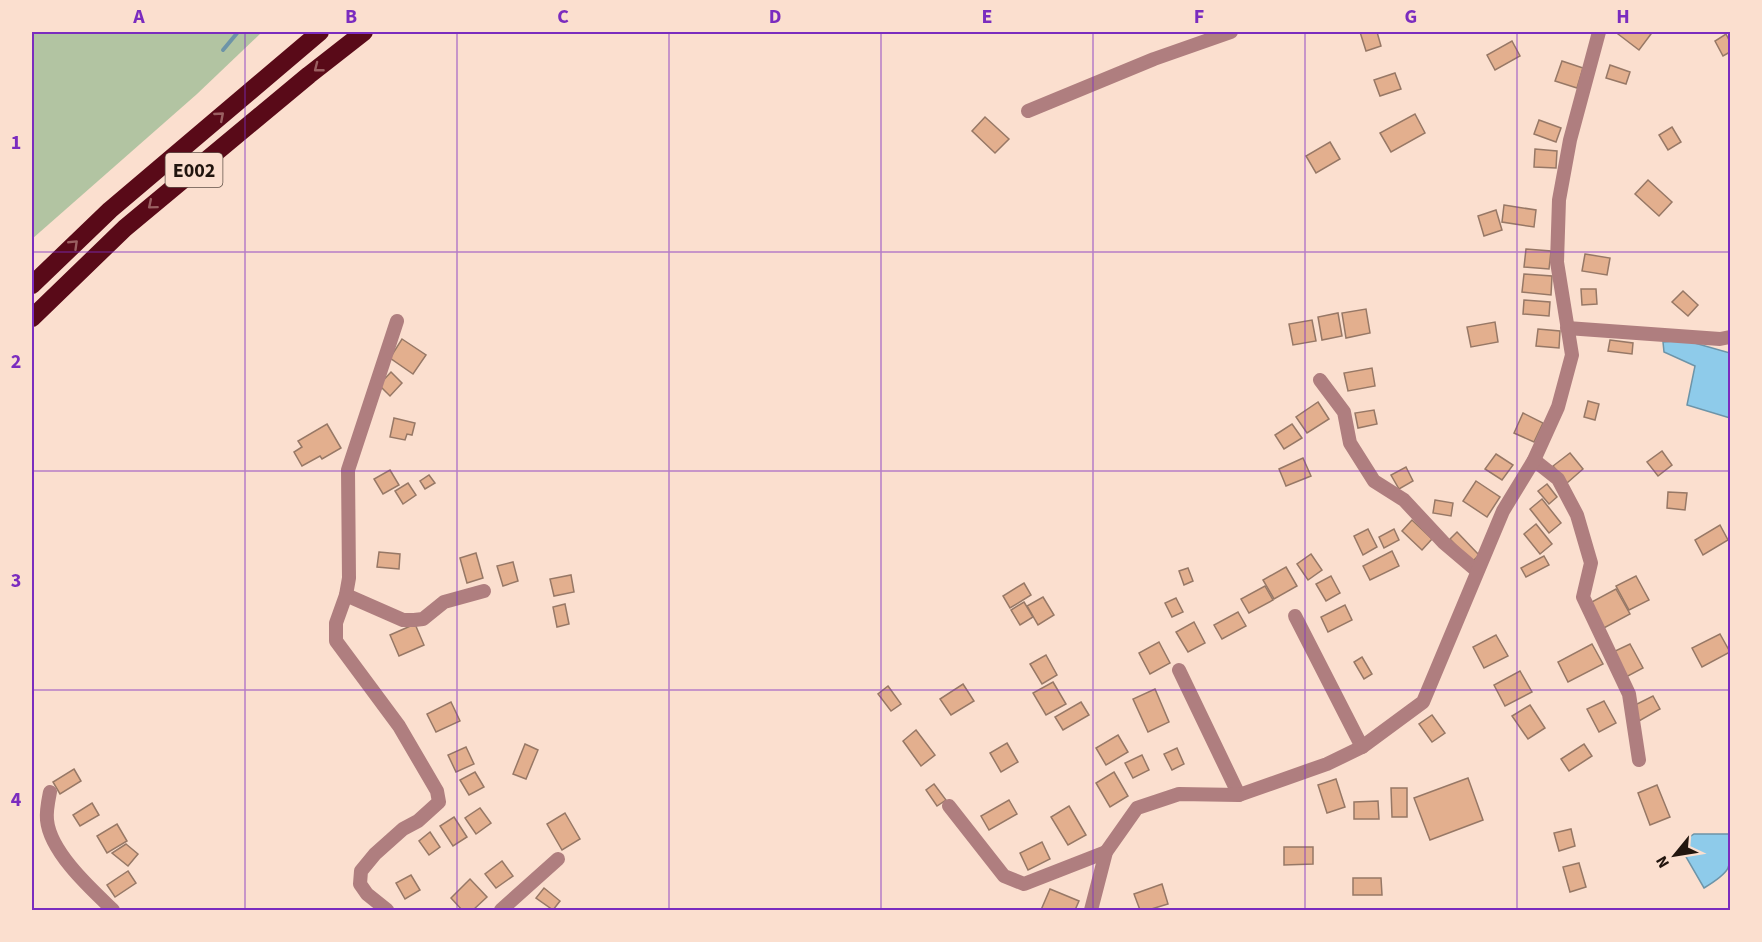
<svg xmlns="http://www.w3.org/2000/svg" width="1762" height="942" viewBox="0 0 1762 942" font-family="'Source Sans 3',sans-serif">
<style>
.green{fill:#b2c4a2}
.water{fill:#8ecbea;stroke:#6d94a8;stroke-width:1.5}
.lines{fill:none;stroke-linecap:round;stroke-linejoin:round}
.stream{stroke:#6d94a8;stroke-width:4}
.building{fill:#e3af8e;stroke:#977866;stroke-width:1.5}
.minor{stroke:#af7e7f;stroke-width:14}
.highway{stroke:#590a18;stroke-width:18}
.oneway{stroke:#9a5f61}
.grid{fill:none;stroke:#7b2cbf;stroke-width:1.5;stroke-opacity:0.55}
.labels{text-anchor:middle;stroke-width:5;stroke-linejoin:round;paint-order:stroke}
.shield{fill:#fbdfcf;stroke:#625248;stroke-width:1.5}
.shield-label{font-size:20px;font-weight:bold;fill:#21150e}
.neatline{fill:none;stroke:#7b2cbf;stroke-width:2}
.grid-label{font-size:20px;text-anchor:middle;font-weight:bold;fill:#7b2cbf}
</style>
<rect width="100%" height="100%" fill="#fbdfcf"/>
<path class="green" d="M32,32H262L197,94L32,239Z"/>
<g class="water">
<path d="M1684,340L1730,353V418L1687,405L1695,366L1664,352L1663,342Z"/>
<path d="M1694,834H1730C1731,867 1734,870 1704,888L1682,850L1685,840Z"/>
</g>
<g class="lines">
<path class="stream" d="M223,50L238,32"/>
</g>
<g class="building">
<path d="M1360,32H1377L1381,46L1366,51Z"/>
<path d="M1620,32H1647L1651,34L1639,50L1618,34Z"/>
<path d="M1726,34L1730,42V52L1723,56L1715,41Z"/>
<path d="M1512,41L1520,56L1495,70L1487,55Z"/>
<path d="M1562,61L1583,68L1577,88L1555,81Z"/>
<path d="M1610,65L1630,72L1626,84L1606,78Z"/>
<path d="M1395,73L1401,89L1380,96L1374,80Z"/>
<path d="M1415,114L1425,133L1391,152L1380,133Z"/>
<path d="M985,117L1009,139L995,153L972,131Z"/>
<path d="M1539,120L1561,128L1556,142L1534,134Z"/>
<path d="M1672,127L1681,142L1668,150L1659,135Z"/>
<path d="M1330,142L1340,159L1316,173L1306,156Z"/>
<path d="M1535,149L1557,151L1556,168L1534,167Z"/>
<path d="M1648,180L1672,202L1659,216L1635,194Z"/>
<path d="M1504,205L1536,210L1534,227L1502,222Z"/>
<path d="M1496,210L1502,230L1484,236L1478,216Z"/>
<path d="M1526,249L1551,251L1549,269L1524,267Z"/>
<path d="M1585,254L1610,258L1607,275L1582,271Z"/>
<path d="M1524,274L1552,276L1551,295L1522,292Z"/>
<path d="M1581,289H1596L1597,304L1582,305Z"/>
<path d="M1683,291L1698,305L1688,316L1672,302Z"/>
<path d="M1524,300L1550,302L1549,316L1523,314Z"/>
<path d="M1366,309L1370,333L1346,338L1342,313Z"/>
<path d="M1338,313L1342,336L1322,340L1318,317Z"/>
<path d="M1312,320L1316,341L1293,345L1289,324Z"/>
<path d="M1495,322L1498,342L1471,347L1467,327Z"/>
<path d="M1538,329L1560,331L1559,348L1536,346Z"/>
<path d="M402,339L426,355L413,374L390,358Z"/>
<path d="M1610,340L1633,343L1632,354L1608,351Z"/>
<path d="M1372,368L1375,386L1348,391L1344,373Z"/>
<path d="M391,372L402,383L390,396L379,385Z"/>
<path d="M1588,401L1599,404L1595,420L1584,417Z"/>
<path d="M1318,402L1329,419L1307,433L1296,417Z"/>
<path d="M1374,410L1377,424L1358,428L1355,413Z"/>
<path d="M1523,413L1543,423L1534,442L1514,433Z"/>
<path d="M394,418L415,423L412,435L407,434L405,440L390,437Z"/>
<path d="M327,424L341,448L322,459L320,456L302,466L294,452L302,447L298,441Z"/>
<path d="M1292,424L1302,438L1284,449L1275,435Z"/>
<path d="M1662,451L1672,465L1658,476L1647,462Z"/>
<path d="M1570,453L1583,469L1567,483L1553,466Z"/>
<path d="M1496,454L1513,465L1502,480L1485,469Z"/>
<path d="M1303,458L1311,476L1286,486L1279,469Z"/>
<path d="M1406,467L1413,481L1399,489L1391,475Z"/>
<path d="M390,470L399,485L383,494L374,479Z"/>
<path d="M429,475L435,483L425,489L420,481Z"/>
<path d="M1476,481L1500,497L1487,517L1463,501Z"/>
<path d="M408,483L416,495L403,504L395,491Z"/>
<path d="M1547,484L1557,497L1549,504L1538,491Z"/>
<path d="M1668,492L1687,493L1685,510L1667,508Z"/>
<path d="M1542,499L1561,523L1549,533L1530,509Z"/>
<path d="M1435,500L1453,503L1451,516L1433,513Z"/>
<path d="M1412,520L1432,539L1422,550L1402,531Z"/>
<path d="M1536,524L1552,544L1540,554L1524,534Z"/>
<path d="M1720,525L1728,540L1703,555L1695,540Z"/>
<path d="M1368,529L1377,547L1363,555L1354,536Z"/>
<path d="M1394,529L1399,540L1384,548L1379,537Z"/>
<path d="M1457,532L1479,555L1472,562L1450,539Z"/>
<path d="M1392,551L1399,566L1370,580L1363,566Z"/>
<path d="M379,552L400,554L399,569L377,567Z"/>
<path d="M476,553L483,578L467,583L460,558Z"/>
<path d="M1311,554L1322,570L1308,580L1297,564Z"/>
<path d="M1544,556L1549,565L1526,577L1521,568Z"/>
<path d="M513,562L518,581L503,586L497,566Z"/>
<path d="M1286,567L1297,586L1274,599L1263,580Z"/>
<path d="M1188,568L1193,581L1184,585L1179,571Z"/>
<path d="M571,575L574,592L554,596L550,579Z"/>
<path d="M1331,576L1340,593L1326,601L1316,584Z"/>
<path d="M1636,576L1649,600L1629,610L1616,586Z"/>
<path d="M1024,583L1031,595L1010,608L1003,596Z"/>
<path d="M1265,586L1273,600L1249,613L1241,599Z"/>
<path d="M1616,589L1630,614L1602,629L1588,604Z"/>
<path d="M1043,597L1054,615L1038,625L1027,606Z"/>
<path d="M1176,598L1183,612L1172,617L1165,603Z"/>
<path d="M1024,602L1033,617L1020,625L1011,610Z"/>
<path d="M565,604L569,624L557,627L553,607Z"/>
<path d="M1345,605L1352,620L1328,632L1321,617Z"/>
<path d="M1238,612L1246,626L1222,639L1214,625Z"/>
<path d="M1194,622L1205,643L1188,652L1176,632Z"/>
<path d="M415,624L424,645L399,656L390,635Z"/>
<path d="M1720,634L1730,652L1702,667L1692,648Z"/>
<path d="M1496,635L1508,656L1484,668L1473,647Z"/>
<path d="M1159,642L1170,663L1150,674L1139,653Z"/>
<path d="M1592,644L1603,664L1568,682L1558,662Z"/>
<path d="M1630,644L1643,668L1626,677L1613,652Z"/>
<path d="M1046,655L1057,675L1042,684L1030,664Z"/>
<path d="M1362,657L1372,674L1364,679L1354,662Z"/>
<path d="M1520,671L1532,692L1505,706L1494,685Z"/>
<path d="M1053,682L1066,704L1046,715L1033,693Z"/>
<path d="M963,684L974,701L951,715L940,699Z"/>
<path d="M888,686L901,704L891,711L878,694Z"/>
<path d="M1155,689L1169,722L1148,732L1133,699Z"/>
<path d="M1653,696L1660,709L1639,721L1631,707Z"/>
<path d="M1604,701L1616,723L1599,732L1587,709Z"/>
<path d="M451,702L460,721L436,732L427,714Z"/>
<path d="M1081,702L1089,715L1063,730L1055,717Z"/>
<path d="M1530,705L1545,728L1528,739L1512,716Z"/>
<path d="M1432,715L1445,733L1432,742L1419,724Z"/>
<path d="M916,730L935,755L921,766L903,741Z"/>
<path d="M1118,735L1128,752L1106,765L1096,748Z"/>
<path d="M1007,743L1018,762L1001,772L990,753Z"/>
<path d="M525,744L538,750L526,779L513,774Z"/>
<path d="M1584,744L1592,756L1569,771L1561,759Z"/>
<path d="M466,747L474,764L456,772L448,755Z"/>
<path d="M1177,748L1184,764L1172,770L1164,754Z"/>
<path d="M1142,755L1149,770L1133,778L1125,763Z"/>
<path d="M74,769L81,781L60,794L53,782Z"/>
<path d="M475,772L484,787L469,795L460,780Z"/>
<path d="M1114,772L1128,796L1110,807L1096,783Z"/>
<path d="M1468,778L1483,820L1430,840L1414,798Z"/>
<path d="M1336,779L1345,807L1327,813L1318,785Z"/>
<path d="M934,784L946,800L937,806L926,790Z"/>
<path d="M1657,785L1670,817L1650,825L1638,793Z"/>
<path d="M1391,788H1407V817H1392Z"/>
<path d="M1009,800L1017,814L989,830L981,816Z"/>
<path d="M1378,801L1379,819H1354V802Z"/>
<path d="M92,803L99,815L80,826L73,815Z"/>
<path d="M1069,806L1086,835L1068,845L1051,817Z"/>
<path d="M480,808L491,823L476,834L465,818Z"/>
<path d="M565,813L580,839L562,850L547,824Z"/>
<path d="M454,817L467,837L453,846L440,826Z"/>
<path d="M117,824L127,841L107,853L97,836Z"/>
<path d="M1571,829L1575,846L1559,851L1554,833Z"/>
<path d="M430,832L440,847L429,855L419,841Z"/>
<path d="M1042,842L1050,859L1028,870L1020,853Z"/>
<path d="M126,844L138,854L128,866L112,853Z"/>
<path d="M1284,847H1313V864L1284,865Z"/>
<path d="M502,861L513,876L496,888L485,874Z"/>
<path d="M1579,863L1586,887L1570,892L1563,867Z"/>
<path d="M128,871L136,883L115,897L107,885Z"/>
<path d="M411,875L420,890L405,899L396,883Z"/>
<path d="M1353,878H1381L1382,895H1353Z"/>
<path d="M470,879L487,897L473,910H462L451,898Z"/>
<path d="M1162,884L1168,904L1148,910H1140L1134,894Z"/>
<path d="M544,888L560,901L553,910L536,898Z"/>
<path d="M1050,889L1079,901L1075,910H1041Z"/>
</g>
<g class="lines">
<g class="minor">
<path d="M1028,111L1154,59L1231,32"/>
<path d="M1567,328L1720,339L1730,337"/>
<path d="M1320,380L1344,412L1350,443L1374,481L1404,500L1444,543L1477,571"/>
<path d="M1534,460L1558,479L1577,515L1591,563L1583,597L1629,694L1639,760"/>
<path d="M346,595L403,620H414L423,619L444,602L484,591"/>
<path d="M1295,616L1362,747"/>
<path d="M1179,670L1239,795"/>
<path d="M50,792C48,802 46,811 47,820C50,852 91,889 113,910"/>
<path d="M949,806L1004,876L1024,884L1106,852"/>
<path d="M387,910L367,894L360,884L361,871L375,854L403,829L418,821L439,802L437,791L399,726L336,641V623L346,595L349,578L348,470L397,321"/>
<path d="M501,910L558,859"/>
<path d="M1091,910L1106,852L1137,808L1179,794L1239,795L1327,764L1362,747L1423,702L1503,511L1534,460L1558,407L1572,355L1557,262L1559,200L1570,140L1599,32"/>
</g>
<g class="highway">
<path d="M32,285L110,210L320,32"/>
<path d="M32,318L125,228L309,75L364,32"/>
</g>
</g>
<defs><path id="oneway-chevron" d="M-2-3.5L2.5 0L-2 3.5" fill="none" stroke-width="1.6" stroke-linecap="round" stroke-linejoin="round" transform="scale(1.5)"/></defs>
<g class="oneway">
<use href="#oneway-chevron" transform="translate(318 68) rotate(142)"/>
<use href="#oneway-chevron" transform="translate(220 116) rotate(-41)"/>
<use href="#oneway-chevron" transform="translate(152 205) rotate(140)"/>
<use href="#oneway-chevron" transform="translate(74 244) rotate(-44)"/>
</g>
<path class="grid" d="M245,32V910M457,32V910M669,32V910M881,32V910M1093,32V910M1305,32V910M1517,32V910M32,252H1730M32,471H1730M32,690H1730"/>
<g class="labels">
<rect class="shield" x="165.5" y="153" width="57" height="34" rx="4.5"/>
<g class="shield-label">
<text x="194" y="177">E002</text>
</g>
</g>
<rect width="1762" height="942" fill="none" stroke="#fbdfcf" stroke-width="66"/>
<g transform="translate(1675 855) rotate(240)" stroke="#fbdfcf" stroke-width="4.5" paint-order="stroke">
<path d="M0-4.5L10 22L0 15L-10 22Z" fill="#21150e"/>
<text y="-9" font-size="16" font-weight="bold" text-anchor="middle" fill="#21150e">N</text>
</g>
<rect x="33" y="33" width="1696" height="876" class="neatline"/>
<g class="grid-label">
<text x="139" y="23">A</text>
<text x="351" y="23">B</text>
<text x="563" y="23">C</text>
<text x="775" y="23">D</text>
<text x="987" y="23">E</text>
<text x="1199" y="23">F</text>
<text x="1411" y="23">G</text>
<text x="1623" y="23">H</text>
<text x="16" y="149">1</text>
<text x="16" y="368">2</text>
<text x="16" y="587">3</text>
<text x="16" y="806">4</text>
</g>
</svg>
